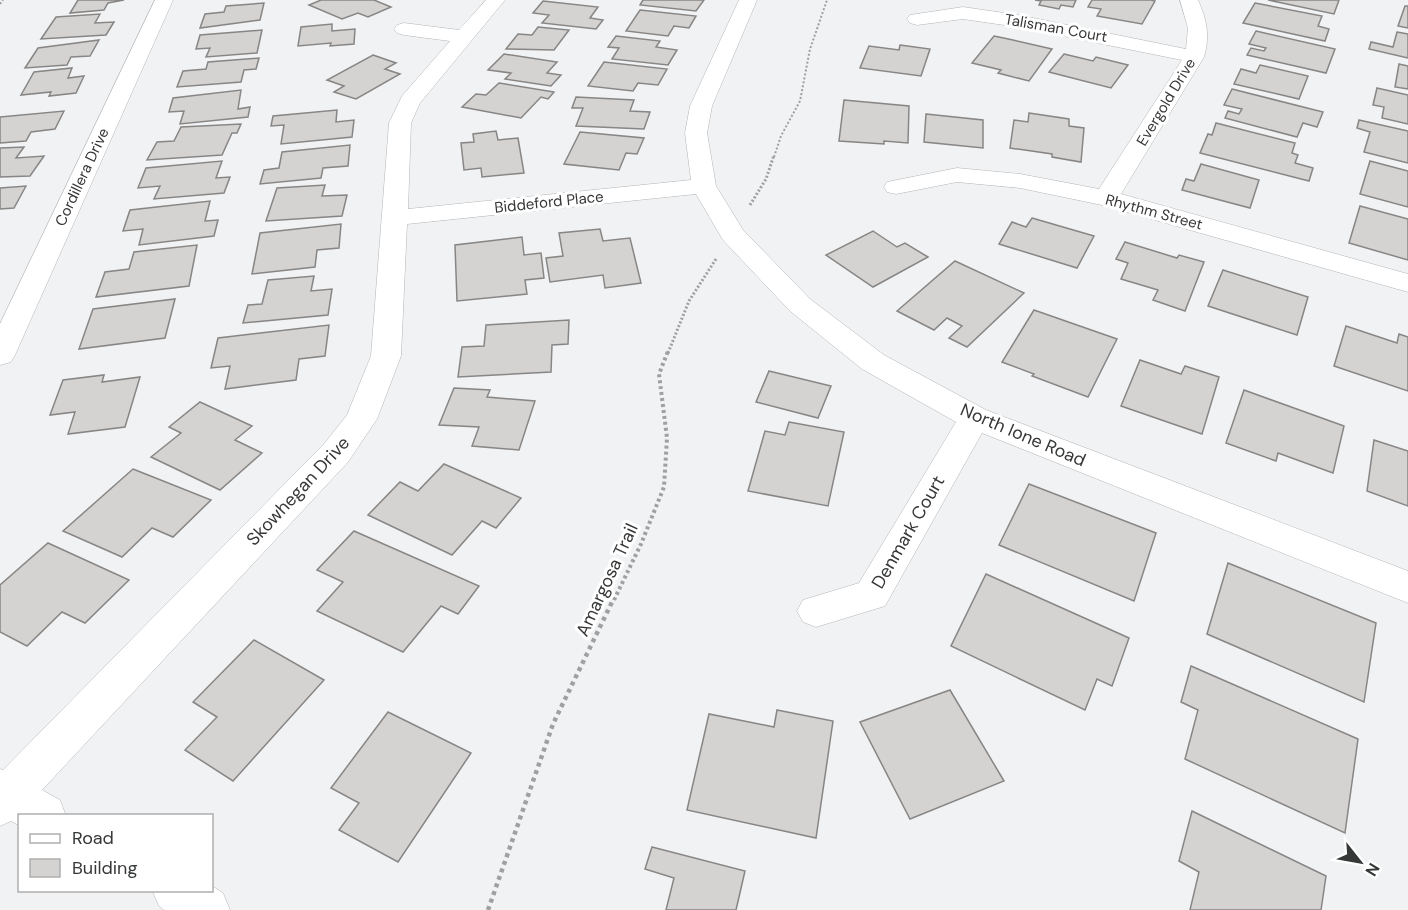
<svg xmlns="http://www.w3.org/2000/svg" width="1408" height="910" viewBox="0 0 1408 910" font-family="'DM Sans',sans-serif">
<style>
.building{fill:#d4d3d1;stroke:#888685;stroke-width:1.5}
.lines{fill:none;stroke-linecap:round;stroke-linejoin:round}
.minor-casing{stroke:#b4b5b7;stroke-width:1}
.path-far3{stroke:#9fa0a1;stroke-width:2;stroke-dasharray:2 2;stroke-linecap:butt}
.path-far2{stroke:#9fa0a1;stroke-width:3;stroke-dasharray:2 2;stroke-linecap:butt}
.path-far1{stroke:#9fa0a1;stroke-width:4;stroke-dasharray:3 3;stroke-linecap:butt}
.path{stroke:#9fa0a1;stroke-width:4.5;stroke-dasharray:4 4;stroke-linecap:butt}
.minor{fill:#fff;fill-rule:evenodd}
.labels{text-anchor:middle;stroke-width:6;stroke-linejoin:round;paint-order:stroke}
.far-street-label{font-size:15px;fill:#363737;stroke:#fff}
.street-label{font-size:18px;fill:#363737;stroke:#fff}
</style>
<rect width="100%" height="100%" fill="#f1f2f4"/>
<g class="building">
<path d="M78,0H124L108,3L104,10L70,13Z"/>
<path d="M321,0H374L391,7L368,17L358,13L342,19L309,5Z"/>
<path d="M643,0H704L696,11L640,5Z"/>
<path d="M1035,0H1076L1073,7L1061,5L1059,9L1039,5L1041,1Z"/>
<path d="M1092,0H1151L1155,1L1142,24L1097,16L1101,9L1088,7Z"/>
<path d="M1268,0H1339L1334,14Z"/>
<path d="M543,1L598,7L590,18L603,20L596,29L542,23L549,15L533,13Z"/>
<path d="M264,3L260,20L200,28L205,14L224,12L226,6Z"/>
<path d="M1255,3L1322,16L1318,26L1329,29L1325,41L1243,23Z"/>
<path d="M1405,6H1408V28L1398,26Z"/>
<path d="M640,10L696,16L689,28L674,26L668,36L626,31Z"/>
<path d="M100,14L95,23L114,22L106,35L41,39L56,17Z"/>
<path d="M332,24V31L355,29L354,44L330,46L331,43L298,46L301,27Z"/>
<path d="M538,27L569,30L554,50L506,49L518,34L532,35Z"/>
<path d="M262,30L257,53L206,57L210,48L196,49L200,35Z"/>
<path d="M1256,31L1335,49L1326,73L1247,55L1251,48L1264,51L1266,48L1249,44Z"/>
<path d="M1397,32L1408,34V58L1369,49L1371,42L1393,47Z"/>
<path d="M616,36L660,41L656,47L677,50L668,65L612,59L619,48L608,47Z"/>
<path d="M994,36L1013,40L1052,49L1029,81L998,73L1001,70L972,63Z"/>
<path d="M99,40L90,56L71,57L67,65L25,68L38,48Z"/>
<path d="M900,45L930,49L921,76L860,68L869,46L899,50Z"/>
<path d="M504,54L557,62L547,73L561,75L551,86L505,79L511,73L488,70Z"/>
<path d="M1064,54L1093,61L1096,57L1128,65L1111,88L1049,72Z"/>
<path d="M373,55L396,63L385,69L400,74L356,99L334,92L344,86L327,80Z"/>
<path d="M259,58L256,69L244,70L241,82L177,87L183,71L206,69L208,62Z"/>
<path d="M604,62L667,69L658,85L638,83L633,91L588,86Z"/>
<path d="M1399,64L1408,66V89L1395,87Z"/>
<path d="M1260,65L1308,76L1299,99L1234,84L1241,69L1256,73Z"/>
<path d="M72,68L68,78L84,76L76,93L49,96L51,92L21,95L34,72Z"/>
<path d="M499,83L554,92L548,99L541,97L521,118L462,107L476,94L486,95Z"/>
<path d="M1377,88L1408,95V124L1382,118L1384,107L1373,105Z"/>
<path d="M1232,89L1323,112L1317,127L1303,123L1297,137L1225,118L1228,111L1239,114L1242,109L1224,105Z"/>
<path d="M241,90L238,109L250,107L248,117L180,124L184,111L169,112L173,98Z"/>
<path d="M576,97L634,100L630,111L650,112L644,129L576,126L583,108H572Z"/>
<path d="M844,100L909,106L908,143L884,141V144L839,141Z"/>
<path d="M337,110L336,122L354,120L352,137L281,144L284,125L271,126L273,116Z"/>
<path d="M64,111L55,129L31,132L26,141L0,143V117Z"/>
<path d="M1029,113L1069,119V126L1084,128L1081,162L1052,157V154L1010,148L1014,120L1028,122Z"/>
<path d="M926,114L983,120V148L924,142Z"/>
<path d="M1359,120L1408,131V163L1364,152L1370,132L1357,128Z"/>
<path d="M1216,123L1295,143L1292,153L1298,155L1295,163L1313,168L1309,181L1200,153L1208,134L1212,135Z"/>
<path d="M241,124L237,133H232L222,155L147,160L157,142L174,141L181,127Z"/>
<path d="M496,131L498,140L518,138L524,173L482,177L481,168L464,170L461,143L474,142L473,134Z"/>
<path d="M580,132L644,138L637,154L626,153L619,170L564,164Z"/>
<path d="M350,145L348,166L323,168L321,178L260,184L264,170L279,168L282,152Z"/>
<path d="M24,147L16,158L44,156L30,176L0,177V148Z"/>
<path d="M222,161L216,178L230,177L224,193L154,199L160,186L138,188L146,168Z"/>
<path d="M1370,161L1408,171V207L1360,194Z"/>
<path d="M1201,164L1259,180L1250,208L1182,190L1186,179L1194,181Z"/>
<path d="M325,185L322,196L347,195L342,216L266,221L277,188Z"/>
<path d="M26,186L14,208L0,209V188Z"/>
<path d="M210,201L205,221L218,220L214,236L139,245L143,229L123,231L130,210Z"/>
<path d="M1360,206L1408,219V260L1349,243Z"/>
<path d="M1032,218L1094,236L1077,268L999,244L1012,222L1026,227Z"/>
<path d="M341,224L339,248L317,250L315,267L252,274L260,233Z"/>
<path d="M600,229L603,241L630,238L641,283L605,288L603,275L550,282L546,258L563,256L559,233Z"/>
<path d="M873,231L897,247L905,243L928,257L873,287L826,255Z"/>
<path d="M522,237L524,255L541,253L544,278L525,280L527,294L457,301L455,245Z"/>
<path d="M1125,242L1177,258L1179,255L1204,262L1185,311L1153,300L1158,290L1121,279L1128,263L1116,259Z"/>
<path d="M197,245L189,286L96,297L105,272L129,269L134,252Z"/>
<path d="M955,261L1024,293L967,347L949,338L962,326L947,318L934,330L897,311Z"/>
<path d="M1223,270L1308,297L1297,335L1208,306Z"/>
<path d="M314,276L311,291L332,289L328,315L243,323L248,305L262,304L268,280Z"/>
<path d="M175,299L165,338L79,349L93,309Z"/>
<path d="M1034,310L1117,339L1088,397L1032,376L1034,374L1002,362Z"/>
<path d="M569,320L568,344L552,345L551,372L458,377L462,347L484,346L486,325Z"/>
<path d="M329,325L325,356L299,359L296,380L225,389L230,366L211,368L218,338Z"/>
<path d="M1346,326L1397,343L1399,334L1408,337V391L1334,366Z"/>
<path d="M1140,360L1181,374L1185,366L1219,377L1202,434L1121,406Z"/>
<path d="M769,371L831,386L818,418L756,402Z"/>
<path d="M104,375L102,382L140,377L125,427L68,434L75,412L50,415L63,380Z"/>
<path d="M454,388L490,390L487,397L535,401L519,450L472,446L479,427L439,425Z"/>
<path d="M1244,390L1344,426L1333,473L1278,453L1276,461L1226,443Z"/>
<path d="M200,402L252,426L235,440L262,453L220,490L151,457L181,433L169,427Z"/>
<path d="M789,422L844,432L828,506L748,491L765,431L785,435Z"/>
<path d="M1374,440L1408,451V506L1367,491Z"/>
<path d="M444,464L521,498L496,528L482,521L452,555L368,515L400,482L418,491Z"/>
<path d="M133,469L211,500L173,537L152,528L122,557L63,531Z"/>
<path d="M1029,484L1156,533L1134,601L999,545Z"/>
<path d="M354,531L479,586L458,614L441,606L403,652L317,611L343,582L317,570Z"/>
<path d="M48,543L129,580L85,623L62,612L27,646L0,632V585Z"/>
<path d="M1228,563L1376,623L1364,702L1207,634Z"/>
<path d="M986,574L1129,638L1112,686L1097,679L1085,710L951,646Z"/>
<path d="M254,640L324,680L233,781L185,750L217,717L193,702Z"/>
<path d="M1191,666L1358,739L1345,833L1185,759L1198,710L1181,702Z"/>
<path d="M950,690L1004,781L910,819L860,722Z"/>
<path d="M777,710L833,721L816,838L687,810L709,714L774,727Z"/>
<path d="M388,712L471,753L398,862L339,830L359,803L331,788Z"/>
<path d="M1192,811L1326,876L1321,910H1190L1199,872L1179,861Z"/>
<path d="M652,847L745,871L736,910H666L674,878L645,869Z"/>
</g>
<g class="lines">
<g class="minor-casing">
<g id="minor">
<path d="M155,0H173L15,355L11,362L0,365V324Z"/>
<path d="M486,0H505L420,103L411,123L408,209L691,180L685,133L690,106L739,0H757L712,106L707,133L716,186L743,230L810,299L884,355L986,410L1408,571V603L982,433L885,606L816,627L803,622L797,611L803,600L859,583L956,422L862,369L790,311L723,240L696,194L407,224L401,356L377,419L348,462L42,790L60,800L66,816H20V826L11,821L0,826V769L3,770L324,444L347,415L371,356L389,123L402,96L450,41L404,35L397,33L394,29L397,25L404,23L459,30Z"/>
<path d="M1180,0H1198C1207,20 1210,36 1204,57L1121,194L1408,274V292L1102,205L1020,188L957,182L896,194L887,192L884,187L887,182L957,168L1020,174L1099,189L1182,60L1018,27L963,19L917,25L910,23L907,19L910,15L963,7L1018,15L1186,49L1188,28Z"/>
<path d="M212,886L223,893L230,910H164L159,906L152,890H212Z"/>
</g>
</g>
<g class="path-far3">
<path d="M0,4L3,0"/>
<path d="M774,157L781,136L800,101L810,49L827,0"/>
</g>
<g class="path-far2">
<path d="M750,205L766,179L774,155"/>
<path d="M668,353L689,301L716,259"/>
</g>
<path class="path-far1" d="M614,600L641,544L664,487L667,438L659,374L668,351"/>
<path class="path" d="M488,910L553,724L614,598"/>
<use href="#minor" class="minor"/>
</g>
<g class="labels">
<g class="far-street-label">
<text transform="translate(1056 28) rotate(10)" y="5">Talisman Court</text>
<text transform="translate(1166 102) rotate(-59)" y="5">Evergold Drive</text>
<text transform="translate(82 177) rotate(-65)" y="5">Cordillera Drive</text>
<text transform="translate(549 202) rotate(-6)" y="5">Biddeford Place</text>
<text transform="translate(1154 212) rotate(15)" y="5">Rhythm Street</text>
</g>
<g class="street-label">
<text transform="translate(1023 435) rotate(23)" y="6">North Ione Road</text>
<text transform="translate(298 491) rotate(-47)" y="6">Skowhegan Drive</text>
<text transform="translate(908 532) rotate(-60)" y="6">Denmark Court</text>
<text transform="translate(607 580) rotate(-65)" y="6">Amargosa Trail</text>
</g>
</g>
<rect x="18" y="814" width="195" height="78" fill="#ffffff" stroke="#afafaf" stroke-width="1.5"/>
<rect x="30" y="834" width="30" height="9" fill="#ffffff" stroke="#afafaf" stroke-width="1.5"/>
<text x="72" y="844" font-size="18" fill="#363737">Road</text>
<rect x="30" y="859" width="30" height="18" fill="#d4d3d1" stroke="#afafaf" stroke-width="1.5"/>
<text x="72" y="874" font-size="18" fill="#363737">Building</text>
<g transform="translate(1360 862) rotate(121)" stroke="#ffffff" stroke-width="4.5" paint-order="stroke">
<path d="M0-4.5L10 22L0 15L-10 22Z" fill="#363737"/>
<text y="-9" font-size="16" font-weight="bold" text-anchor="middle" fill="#363737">N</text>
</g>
</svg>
